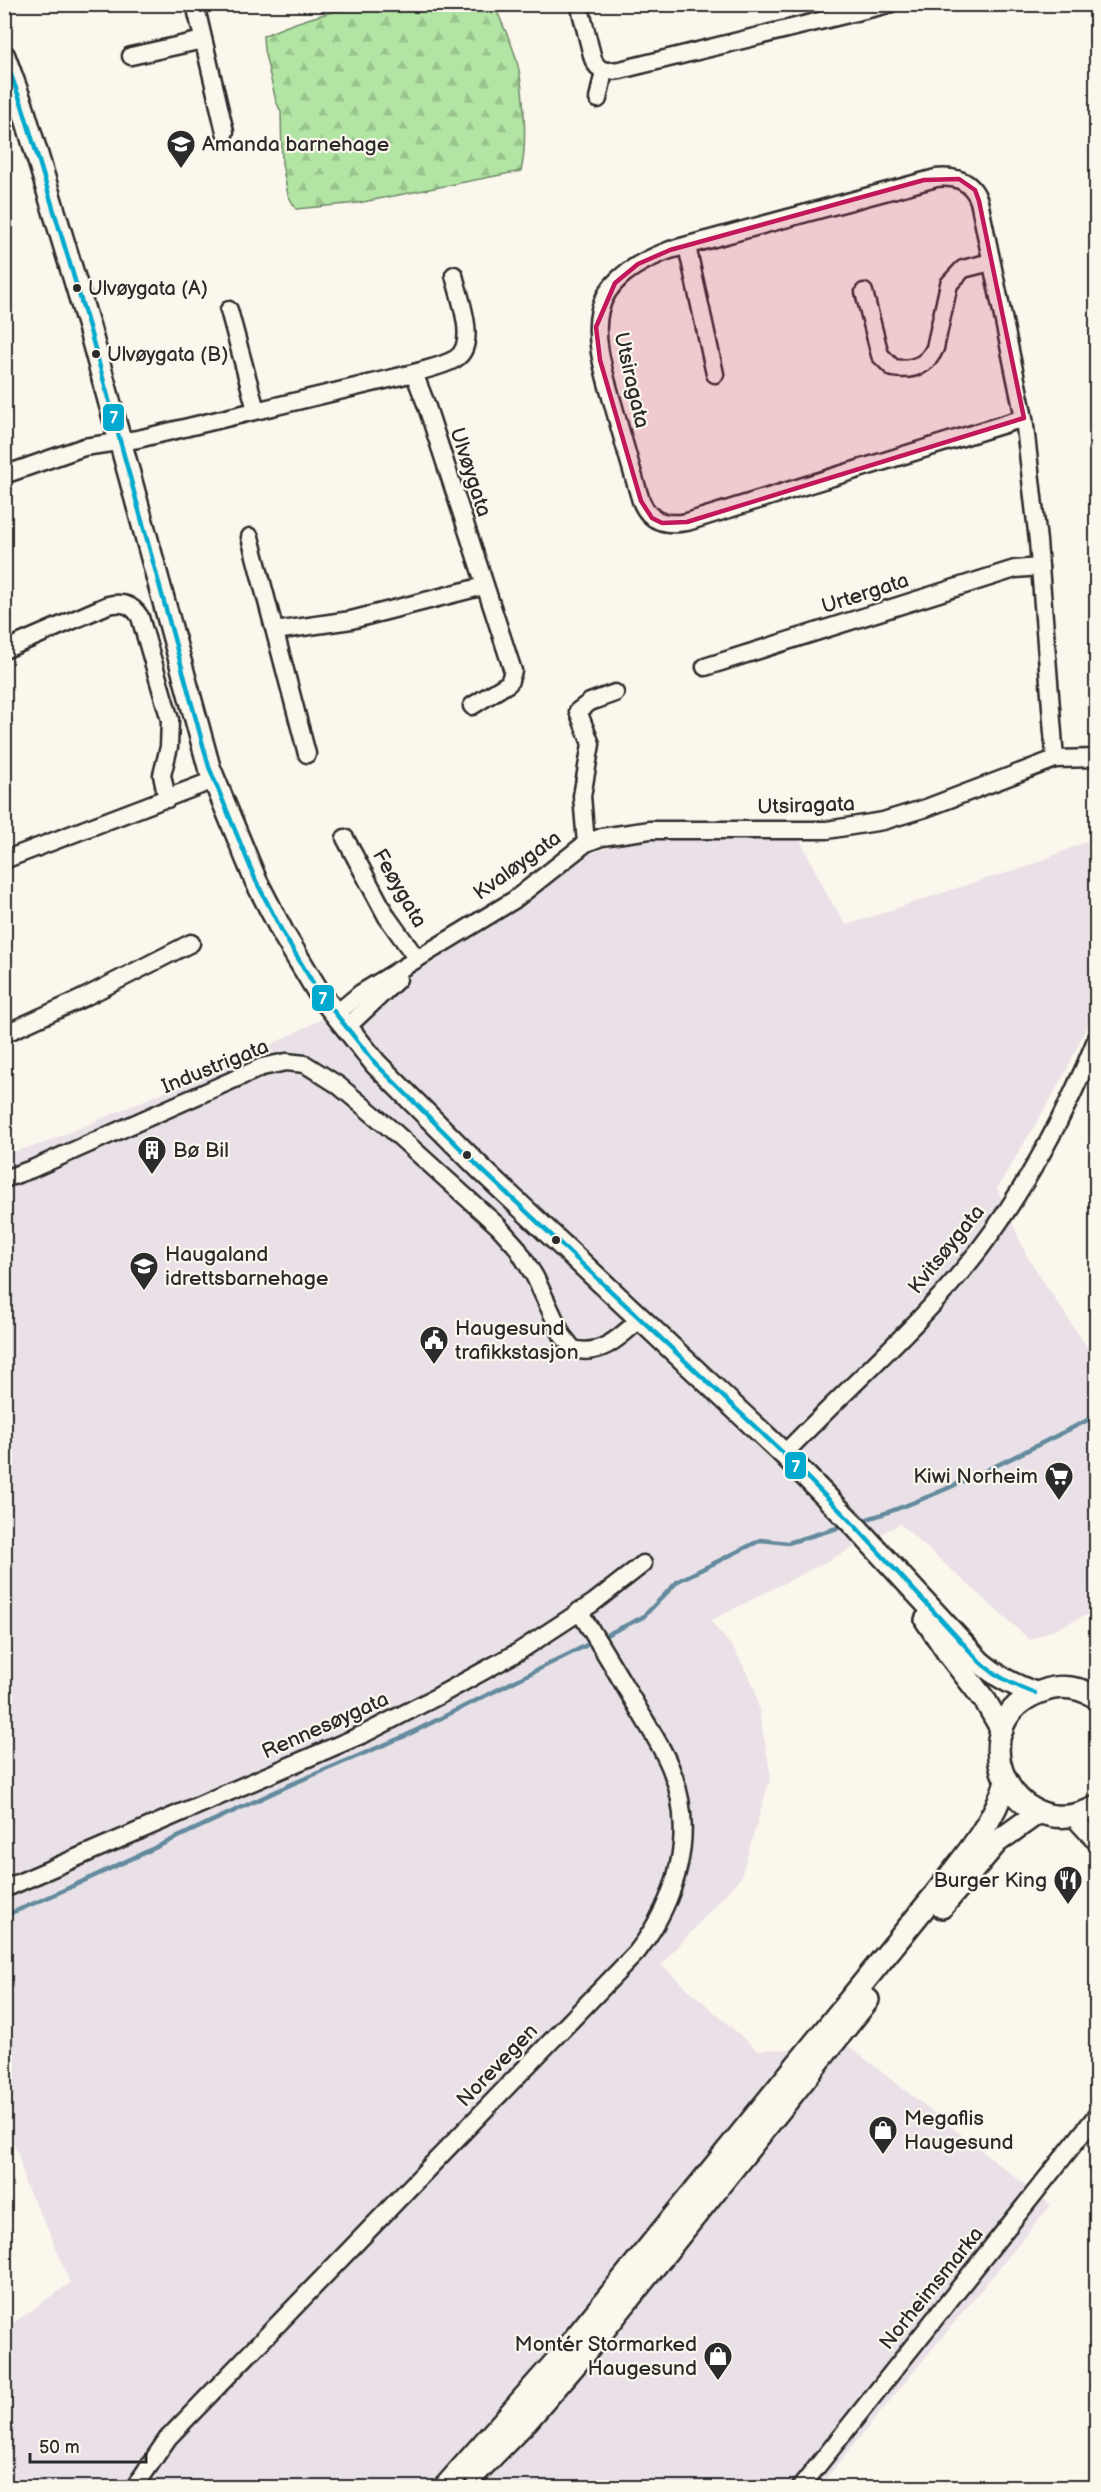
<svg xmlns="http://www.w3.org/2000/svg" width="1101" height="2492" viewBox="0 0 1101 2492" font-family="'Balsamiq Sans',sans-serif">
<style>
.built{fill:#e9e1e7}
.forest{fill:url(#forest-firs);stroke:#6e8868;stroke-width:1.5}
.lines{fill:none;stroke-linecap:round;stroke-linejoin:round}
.stream{stroke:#638a9d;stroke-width:4.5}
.minor-casing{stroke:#2b2b2b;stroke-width:21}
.major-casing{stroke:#2b2b2b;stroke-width:26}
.minor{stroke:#fbf7ec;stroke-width:16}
.major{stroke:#fbf7ec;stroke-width:21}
.bus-1-casing{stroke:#fbf7ec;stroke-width:9}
.bus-1{stroke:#00a9ce;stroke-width:4.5}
.marked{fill:#c2185b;fill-opacity:0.2;stroke:#c2185b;stroke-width:4.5;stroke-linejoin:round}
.bus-dot{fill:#2b2b2b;stroke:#fbf7ec;stroke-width:2}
.labels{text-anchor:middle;stroke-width:4.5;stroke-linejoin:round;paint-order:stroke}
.bus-label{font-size:20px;fill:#2b2b2b;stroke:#fbf7ec;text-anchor:start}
.poi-label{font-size:21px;fill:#2b2b2b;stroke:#fbf7ec;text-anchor:start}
.street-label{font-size:21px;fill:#2b2b2b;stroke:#fbf7ec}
.line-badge{stroke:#fbf7ec;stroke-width:2}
.badge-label{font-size:16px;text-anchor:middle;font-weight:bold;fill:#fff}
</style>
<defs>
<pattern id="forest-firs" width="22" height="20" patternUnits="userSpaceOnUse" patternTransform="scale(1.5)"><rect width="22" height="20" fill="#b2e4a4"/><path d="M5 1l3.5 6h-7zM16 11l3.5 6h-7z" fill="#99c48d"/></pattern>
</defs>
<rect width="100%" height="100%" fill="#fbf7ec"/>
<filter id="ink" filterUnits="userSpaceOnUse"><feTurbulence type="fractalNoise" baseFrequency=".0167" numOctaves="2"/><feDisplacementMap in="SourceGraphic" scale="12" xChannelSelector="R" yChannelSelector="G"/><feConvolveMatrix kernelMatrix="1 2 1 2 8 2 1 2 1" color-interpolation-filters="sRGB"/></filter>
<g filter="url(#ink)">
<path class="built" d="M656,836L800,840L828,896L846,925L969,884L1029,866L1096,837V1005L1064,1076L997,1189L1028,1258L1096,1361V1611L1030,1640L900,1524L710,1621L734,1649L755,1688L771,1776L741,1877L661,1965L757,2050L850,2047L1051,2205L819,2487H5V2329L70,2283L49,2231L25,2184L18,2153L5,2124V1154L45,1143L263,1049L331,1014L434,937L476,909L519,885L589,854L621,843Z"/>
<path class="forest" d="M363,5H495C500,21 509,36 514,52C524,80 528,142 521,171L358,203L296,209L288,195L282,163L281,112L276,101L264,50L263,36C296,21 328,12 363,5Z"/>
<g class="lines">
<g class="stream">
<path d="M858,1522C941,1497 1019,1454 1096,1416"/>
<path d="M600,1638L643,1617L678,1581L761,1540L788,1543L847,1525"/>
<path d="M4,1916L49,1897L292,1784L405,1736L593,1642"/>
</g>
<g class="minor-casing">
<g id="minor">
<path d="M195,4L225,132"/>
<path d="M579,4L593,59C598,72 606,72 620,70L889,4"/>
<path d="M131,56L203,40"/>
<path d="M598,99L604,71"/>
<path d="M687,246L715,374"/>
<path d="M864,292L880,355L893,368C912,371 927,366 935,348L949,284L963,269L991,262"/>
<path d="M229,310L256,410"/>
<path d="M414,373L426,404L513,671L509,683L472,706"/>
<path d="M1024,418L687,522C665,526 650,522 641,501C631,468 622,436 613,404C590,326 582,283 670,250L936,178C956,176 972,181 979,201L1024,418L1038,541L1055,759"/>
<path d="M4,475L84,447L138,439L414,373C427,369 443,366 455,359C479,345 459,297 454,275"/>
<path d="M250,537L307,754"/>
<path d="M275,631L351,620L484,586"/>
<path d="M4,650L108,605C123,602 132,604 140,617L170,720L169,747L162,775L167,799"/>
<path d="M705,667L1015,569L1040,567"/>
<path d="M345,838L387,917L417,959"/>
<path d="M586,843L582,796L591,744L578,711L590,702L615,693"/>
<path d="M4,860L214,780"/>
<path d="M336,1014L361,993L514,900L586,843L602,837L650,830H827L883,821L926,808L1055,759L1096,758"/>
<path d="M346,1028L398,979"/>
<path d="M4,1034L83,998L191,943"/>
<path d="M4,1179L32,1169L262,1067L286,1062L305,1064L338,1085L392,1130L498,1226L516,1246L535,1277L562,1335L573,1349C601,1357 621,1336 640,1319"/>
<path d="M784,1454C849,1386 922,1324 979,1250C1026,1188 1067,1112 1096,1040"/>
<path d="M1072,1816L1096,1842"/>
<path d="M4,1889L366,1733L440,1695L518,1652L593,1603L643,1564"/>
<path d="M134,2488L168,2438L637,1952C677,1900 697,1833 671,1769C662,1746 648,1726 636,1705C617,1673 599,1642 579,1611"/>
<path d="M800,2488L1096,2116"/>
</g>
</g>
<g class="major-casing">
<g id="major">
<path d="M4,56L22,105L89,327L209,767L256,881L284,935L319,993L376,1064L480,1168L784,1454L855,1526L980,1662C997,1677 1014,1685 1035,1693"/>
<path d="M926,1620L948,1653L986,1702L1002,1730"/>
<path d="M1096,1697C1080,1688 1061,1684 1043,1691C955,1720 1010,1852 1096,1807"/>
<path d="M942,1907L997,1842L1039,1812"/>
<path d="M475,2474L527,2421L588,2350L868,2000"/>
<path d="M444,2488L557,2360L933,1897C961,1861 992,1827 1006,1782"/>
</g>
</g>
<use href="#minor" class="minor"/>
<use href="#major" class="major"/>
<g class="bus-1-casing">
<path id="bus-1" d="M4,56L22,105L89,327L209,767L256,881L284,935L319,993L376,1064L480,1168L784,1454L855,1526L980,1662C997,1677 1014,1685 1035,1693"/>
</g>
<use href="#bus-1" class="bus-1"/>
</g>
</g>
<path class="marked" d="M959,179L975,190L979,201L1024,418L687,522L662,523L652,518L641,501L600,360L596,327L615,283L638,264L670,250L924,180Z"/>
<defs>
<g id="school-pin" transform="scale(1.5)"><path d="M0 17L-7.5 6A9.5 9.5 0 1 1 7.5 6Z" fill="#2b2b2b" stroke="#fbf7ec"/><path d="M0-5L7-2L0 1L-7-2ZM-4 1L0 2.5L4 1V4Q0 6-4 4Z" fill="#fff"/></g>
<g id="building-pin" transform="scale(1.5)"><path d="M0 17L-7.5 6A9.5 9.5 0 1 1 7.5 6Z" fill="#2b2b2b" stroke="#fbf7ec"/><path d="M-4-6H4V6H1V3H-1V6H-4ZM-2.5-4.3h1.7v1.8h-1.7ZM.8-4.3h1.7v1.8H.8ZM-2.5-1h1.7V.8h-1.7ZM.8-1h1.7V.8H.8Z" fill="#fff"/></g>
<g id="civic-pin" transform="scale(1.5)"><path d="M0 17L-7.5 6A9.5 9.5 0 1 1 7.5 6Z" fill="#2b2b2b" stroke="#fbf7ec"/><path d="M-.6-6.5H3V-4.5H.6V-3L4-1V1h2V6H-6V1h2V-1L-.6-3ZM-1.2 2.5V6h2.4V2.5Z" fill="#fff"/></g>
<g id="supermarket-pin" transform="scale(1.5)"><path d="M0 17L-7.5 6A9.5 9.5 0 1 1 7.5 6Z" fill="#2b2b2b" stroke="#fbf7ec"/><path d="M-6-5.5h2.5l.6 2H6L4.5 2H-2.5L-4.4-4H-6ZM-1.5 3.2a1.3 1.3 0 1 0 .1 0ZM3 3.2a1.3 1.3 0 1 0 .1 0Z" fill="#fff"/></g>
<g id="restaurant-pin" transform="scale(1.5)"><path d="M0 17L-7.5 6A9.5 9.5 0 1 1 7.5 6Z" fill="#2b2b2b" stroke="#fbf7ec"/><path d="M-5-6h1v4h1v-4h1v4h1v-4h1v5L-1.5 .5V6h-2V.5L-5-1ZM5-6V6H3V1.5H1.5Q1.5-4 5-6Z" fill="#fff"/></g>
<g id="shop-pin" transform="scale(1.5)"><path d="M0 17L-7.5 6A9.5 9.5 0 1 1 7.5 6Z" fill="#2b2b2b" stroke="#fbf7ec"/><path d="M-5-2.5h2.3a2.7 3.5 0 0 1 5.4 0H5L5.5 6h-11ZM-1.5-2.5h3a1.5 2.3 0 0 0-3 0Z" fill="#fff"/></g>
</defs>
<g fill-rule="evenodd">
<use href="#school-pin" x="181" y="144"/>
<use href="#building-pin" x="152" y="1150"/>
<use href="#school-pin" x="144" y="1266"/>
<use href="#civic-pin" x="434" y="1340"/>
<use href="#supermarket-pin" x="1059" y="1476"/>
<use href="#restaurant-pin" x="1068" y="1880"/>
<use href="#shop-pin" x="883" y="2130"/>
<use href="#shop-pin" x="718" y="2356"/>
</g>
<g class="bus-dot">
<circle cx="77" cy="288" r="5"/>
<circle cx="96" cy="354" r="5"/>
<circle cx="467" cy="1155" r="5"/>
<circle cx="556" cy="1240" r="5"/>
</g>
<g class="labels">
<g class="bus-label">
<text x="88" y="295">Ulvøygata (A)</text>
<text x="107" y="361">Ulvøygata (B)</text>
</g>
<g class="poi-label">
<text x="202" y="151">Amanda barnehage</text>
<text x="173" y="1157">Bø Bil</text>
<text x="165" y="1261">Haugaland<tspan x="165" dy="24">idrettsbarnehage</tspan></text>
<text x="455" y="1335">Haugesund<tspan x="455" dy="24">trafikkstasjon</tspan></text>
<text x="1038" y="1483" text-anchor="end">Kiwi Norheim</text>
<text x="1047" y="1887" text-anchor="end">Burger King</text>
<text x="904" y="2125">Megaflis<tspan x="904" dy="24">Haugesund</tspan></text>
<text x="697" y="2351" text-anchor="end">Montér Stormarked<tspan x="697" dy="24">Haugesund</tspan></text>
</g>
<g class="street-label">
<text transform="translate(632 380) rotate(77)" y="7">Utsiragata</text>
<text transform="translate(471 472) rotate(72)" y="7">Ulvøygata</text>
<text transform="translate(865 593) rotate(-18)" y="7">Urtergata</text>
<text transform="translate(806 805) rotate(-2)" y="7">Utsiragata</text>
<text transform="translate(517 865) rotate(-36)" y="7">Kvaløygata</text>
<text transform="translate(400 888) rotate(60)" y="7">Feøygata</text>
<text transform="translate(215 1066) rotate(-22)" y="7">Industrigata</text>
<text transform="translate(946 1249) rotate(-51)" y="7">Kvitsøygata</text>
<text transform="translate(325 1725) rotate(-24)" y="7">Rennesøygata</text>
<text transform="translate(497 2065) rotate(-46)" y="7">Norevegen</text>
<text transform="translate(931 2288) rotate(-51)" y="7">Norheimsmarka</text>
</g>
</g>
<g class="line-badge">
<rect x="102" y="403" width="23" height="29" rx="6" fill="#00a9ce"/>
<rect x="311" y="984" width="24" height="28" rx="6" fill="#00a9ce"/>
<rect x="784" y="1451" width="23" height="29" rx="6" fill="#00a9ce"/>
</g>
<g class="badge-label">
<text x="114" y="423">7</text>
<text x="323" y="1004">7</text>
<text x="796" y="1472">7</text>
</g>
<rect width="1101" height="2492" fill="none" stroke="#fbf7ec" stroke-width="24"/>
<rect x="12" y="12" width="1077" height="2468" fill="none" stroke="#2b2b2b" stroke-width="2" filter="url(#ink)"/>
<path d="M30 2453v9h116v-9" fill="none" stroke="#2b2b2b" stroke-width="3"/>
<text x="39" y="2453" font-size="18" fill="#2b2b2b" stroke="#fbf7ec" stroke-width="4.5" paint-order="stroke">50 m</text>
</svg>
